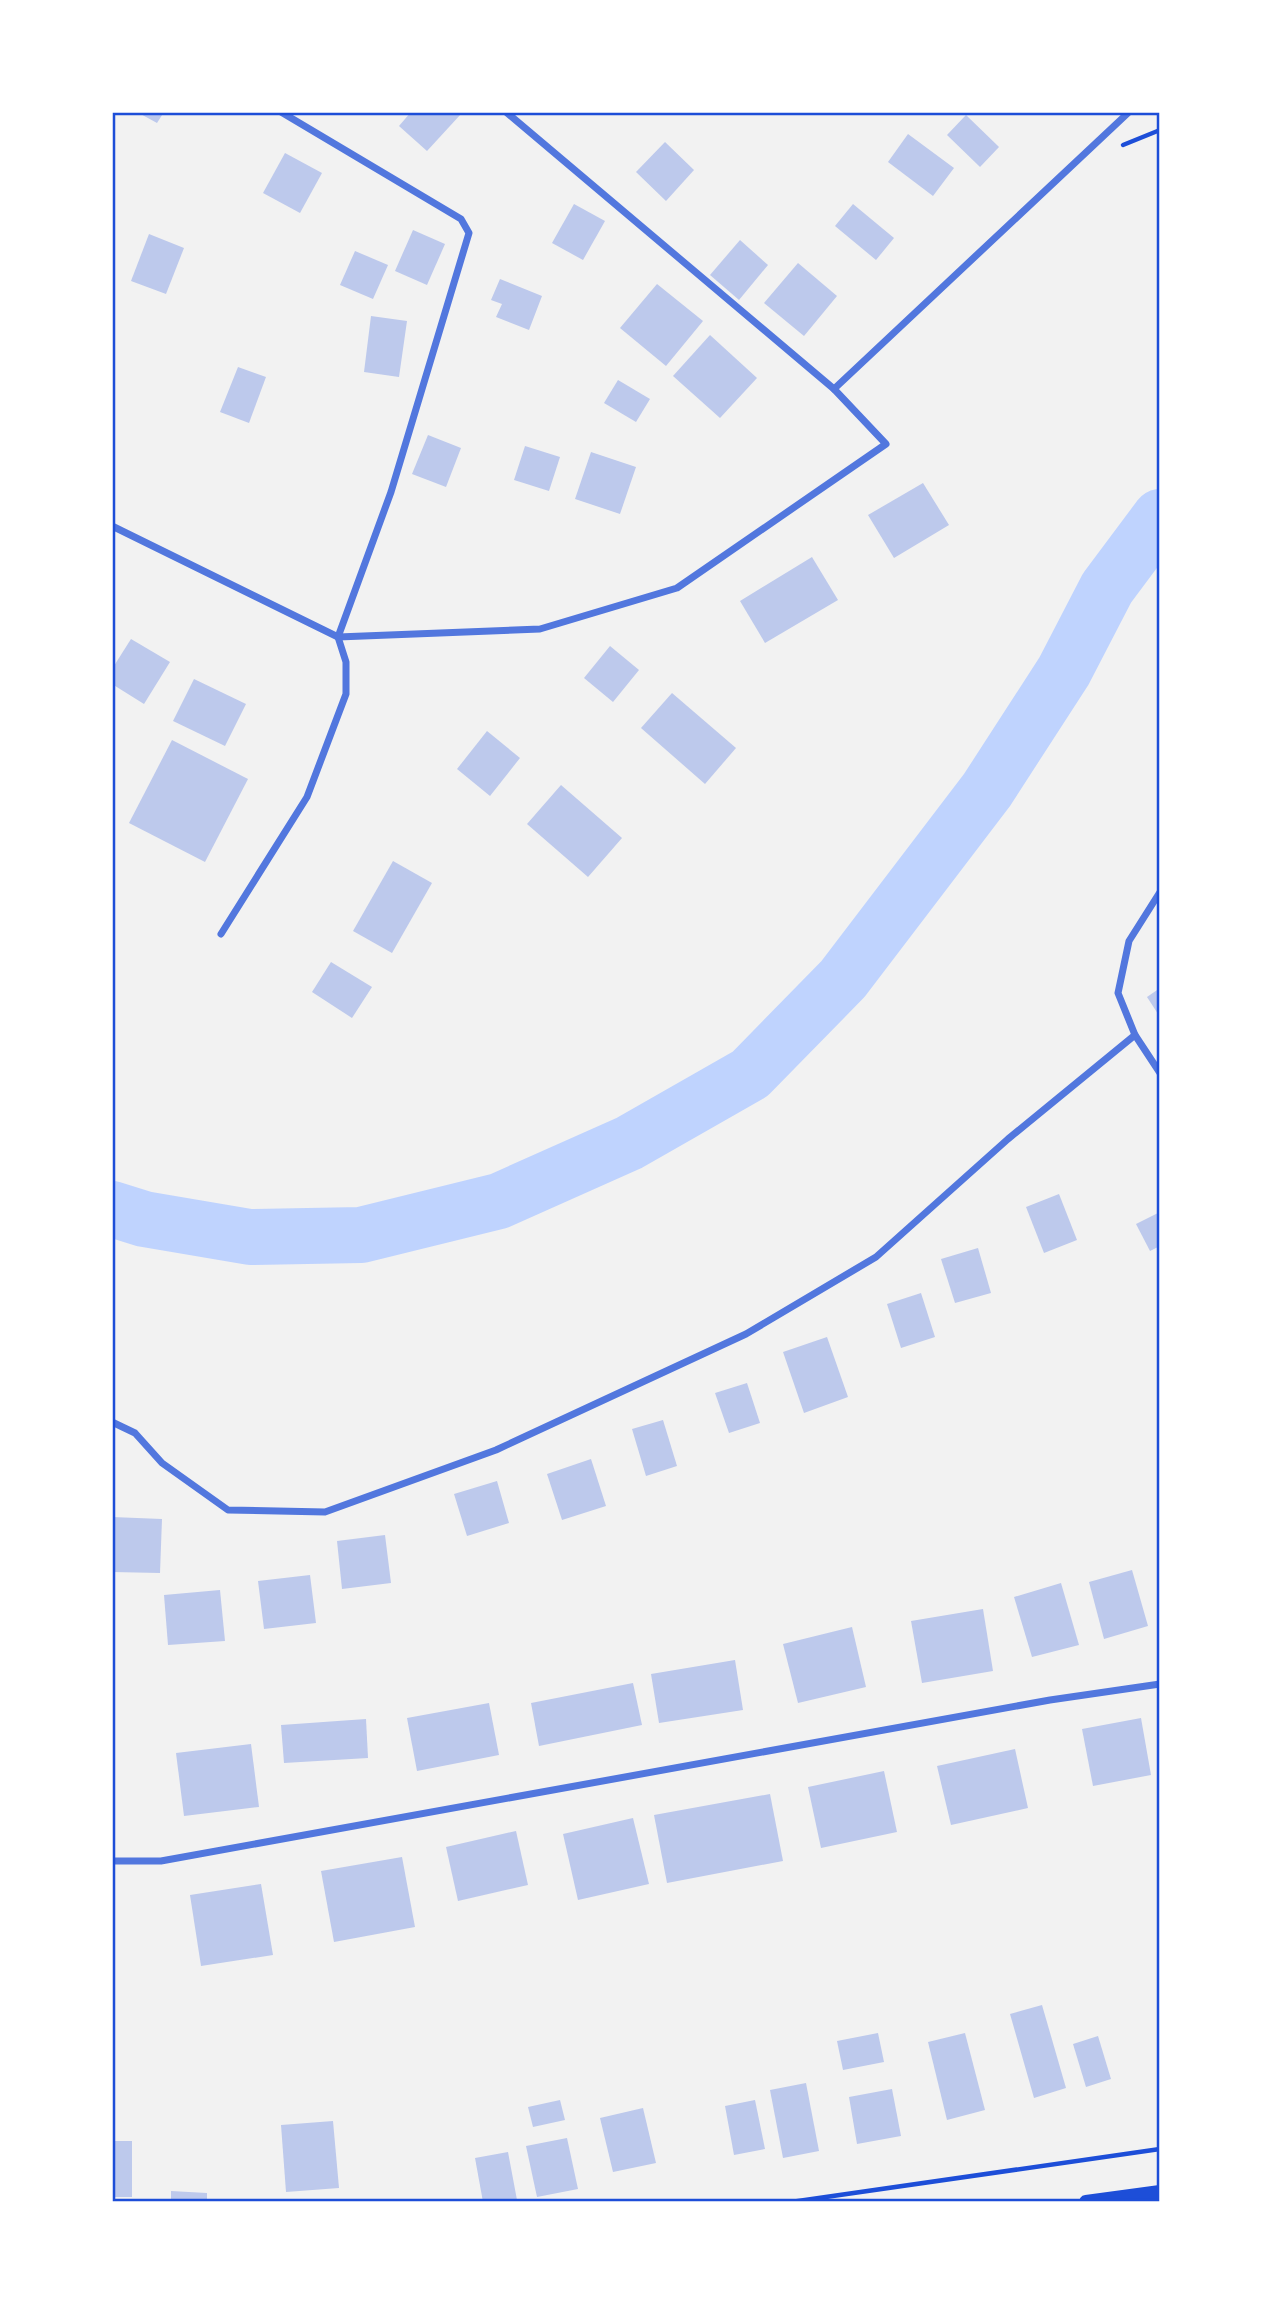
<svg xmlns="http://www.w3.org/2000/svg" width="1272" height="2314" viewBox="0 0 1272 2314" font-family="Barlow,sans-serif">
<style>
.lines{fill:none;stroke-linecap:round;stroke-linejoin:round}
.river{stroke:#bfd3fe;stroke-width:56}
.building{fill:#bdc9ec}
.path{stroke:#1d4ed8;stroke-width:4.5}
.minor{stroke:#5277de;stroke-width:7}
.secondary{stroke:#1d4ed8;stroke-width:14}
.neatline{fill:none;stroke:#1d4ed8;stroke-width:2.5}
</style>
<rect width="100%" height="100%" fill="#f2f2f2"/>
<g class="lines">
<path class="river" d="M112,1209L144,1219L250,1237L361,1235L499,1201L629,1143L750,1074L843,979L987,790L1064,671L1107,588L1160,517"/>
</g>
<g class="building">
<path d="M137,112H164L157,123Z"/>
<path d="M411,112H458L461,114L427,151L399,126Z"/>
<path d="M966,115L999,147L980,167L947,135Z"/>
<path d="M908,134L954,168L933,196L888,162Z"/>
<path d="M665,142L694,170L666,201L636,172Z"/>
<path d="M285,153L322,173L300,213L263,193Z"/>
<path d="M574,204L605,221L583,260L552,243Z"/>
<path d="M853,204L894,238L876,260L835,226Z"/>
<path d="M413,230L445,244L427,285L395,271Z"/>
<path d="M149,234L184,248L166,294L131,281Z"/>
<path d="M740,240L768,265L739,300L710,275Z"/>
<path d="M355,251L388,265L373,299L340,285Z"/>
<path d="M798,263L837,296L804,336L764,303Z"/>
<path d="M500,279L542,296L529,330L496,317L502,304L491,300Z"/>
<path d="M657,284L703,321L666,366L620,328Z"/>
<path d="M371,316L407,321L399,377L364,372Z"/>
<path d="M710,335L757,378L720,418L673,376Z"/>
<path d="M238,367L266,377L249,423L220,412Z"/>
<path d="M618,380L650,399L636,422L604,403Z"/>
<path d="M428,435L461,448L446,487L412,474Z"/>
<path d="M525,446L560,457L549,491L514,480Z"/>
<path d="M591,452L636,467L620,514L575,499Z"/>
<path d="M923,483L949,525L894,558L868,515Z"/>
<path d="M812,557L838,600L765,643L740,601Z"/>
<path d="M131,639L170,662L144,704L112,684V669Z"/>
<path d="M610,646L639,670L613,702L584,678Z"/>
<path d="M194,679L246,704L225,746L173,721Z"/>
<path d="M672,693L736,748L705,784L641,728Z"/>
<path d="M487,731L520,758L490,796L457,769Z"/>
<path d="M172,740L248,779L205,862L129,823Z"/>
<path d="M561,785L622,838L588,877L527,824Z"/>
<path d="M393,861L432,883L392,953L353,931Z"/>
<path d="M331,962L372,987L352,1018L312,992Z"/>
<path d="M1160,988V1017L1147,997Z"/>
<path d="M1059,1194L1077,1240L1044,1253L1026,1207Z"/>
<path d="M1160,1212V1246L1150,1251L1136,1224Z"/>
<path d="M978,1248L991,1293L955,1303L941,1259Z"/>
<path d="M921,1293L935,1337L901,1348L887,1304Z"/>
<path d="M827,1337L848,1397L804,1413L783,1352Z"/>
<path d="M747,1383L760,1423L729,1433L715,1393Z"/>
<path d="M663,1420L677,1466L646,1476L632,1429Z"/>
<path d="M591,1459L606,1506L562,1520L547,1474Z"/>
<path d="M497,1481L509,1523L467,1536L454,1494Z"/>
<path d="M112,1517L162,1519L160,1573L112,1572Z"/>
<path d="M385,1535L391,1583L342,1589L337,1541Z"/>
<path d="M1132,1570L1148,1626L1104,1639L1089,1582Z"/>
<path d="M310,1575L316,1623L264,1629L258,1581Z"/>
<path d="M1061,1583L1079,1645L1032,1657L1014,1597Z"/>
<path d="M220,1590L225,1641L168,1645L164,1595Z"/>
<path d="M983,1609L993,1671L922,1683L911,1621Z"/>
<path d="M852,1627L866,1687L798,1703L783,1644Z"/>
<path d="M735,1660L743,1710L659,1723L651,1674Z"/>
<path d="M633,1683L642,1725L539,1746L531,1703Z"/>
<path d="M489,1703L499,1755L417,1771L407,1718Z"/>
<path d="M1141,1718L1151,1775L1093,1786L1082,1729Z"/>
<path d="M366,1719L368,1758L284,1763L281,1725Z"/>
<path d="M251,1744L259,1807L184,1816L176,1753Z"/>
<path d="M1015,1749L1028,1808L951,1825L937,1766Z"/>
<path d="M884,1771L897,1832L821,1848L808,1787Z"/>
<path d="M770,1794L783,1861L667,1883L654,1815Z"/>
<path d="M633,1818L649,1884L578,1900L563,1834Z"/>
<path d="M516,1831L528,1885L458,1901L446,1847Z"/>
<path d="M402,1857L415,1927L334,1942L321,1871Z"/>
<path d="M261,1884L273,1955L201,1966L190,1895Z"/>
<path d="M1042,2005L1066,2088L1034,2098L1010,2014Z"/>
<path d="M878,2033L884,2062L843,2070L837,2041Z"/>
<path d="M965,2033L985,2110L947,2120L928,2042Z"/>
<path d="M1098,2036L1111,2079L1086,2087L1073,2044Z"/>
<path d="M806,2083L819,2151L783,2158L770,2090Z"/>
<path d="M892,2089L901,2136L857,2144L849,2097Z"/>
<path d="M560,2100L565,2120L533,2127L528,2107Z"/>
<path d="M755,2100L765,2149L734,2155L725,2106Z"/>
<path d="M643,2108L656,2163L613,2172L600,2118Z"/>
<path d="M333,2121L339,2188L286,2192L281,2125Z"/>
<path d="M567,2138L578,2189L537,2197L526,2146Z"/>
<rect x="112" y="2141" width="20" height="56"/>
<path d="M508,2152L517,2200L483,2202L475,2158Z"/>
<path d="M171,2191L207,2193V2202H171Z"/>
</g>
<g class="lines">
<g class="path">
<path d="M1123,145L1160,130"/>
<path d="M791,2202L1160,2149"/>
</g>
<g class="minor">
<path d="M834,389L1129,112"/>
<path d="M112,526L338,637L540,629L677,588L886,444L834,389L506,112"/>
<path d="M221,934L307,797L346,694V662L338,637L391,492L469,233L461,219L281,112"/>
<path d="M1135,1035L1118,993L1129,941L1160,892"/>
<path d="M112,1422L135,1433L162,1463L228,1510L325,1512L496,1450L746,1334L876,1257L1008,1139L1135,1035L1160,1073"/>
<path d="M112,1861H161L1050,1700L1160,1684"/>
</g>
<path class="secondary" d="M1086,2202L1160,2192"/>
</g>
<rect width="1272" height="2314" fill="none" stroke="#ffffff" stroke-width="228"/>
<rect x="114" y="114" width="1044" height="2086" class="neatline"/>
</svg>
